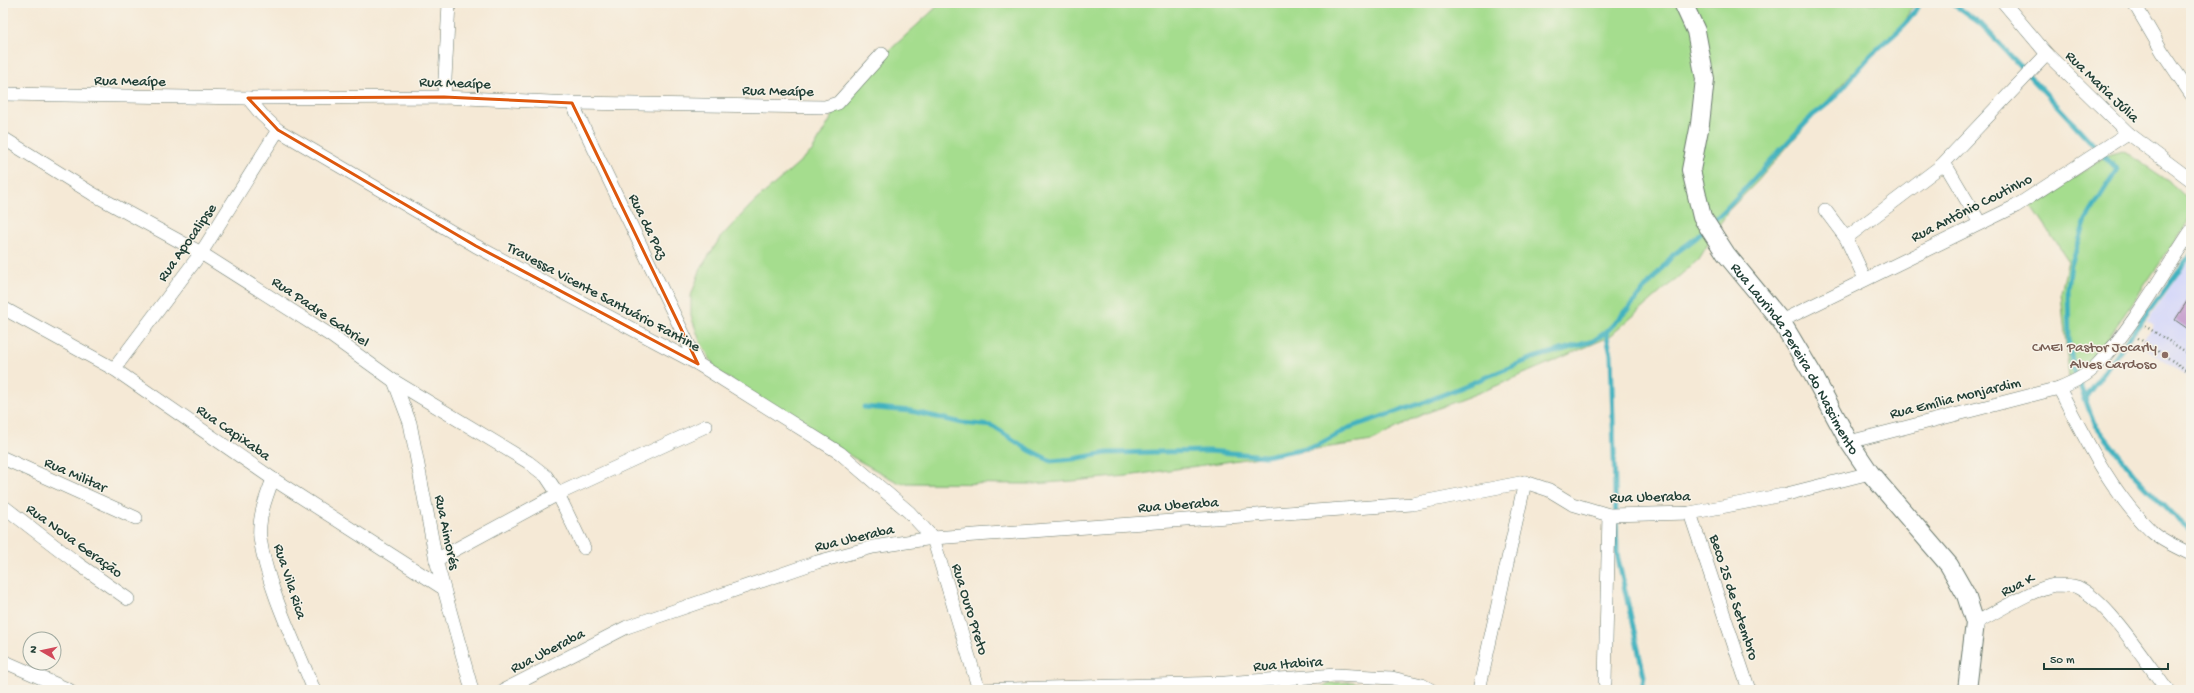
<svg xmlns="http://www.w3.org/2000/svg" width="2194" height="693" viewBox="0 0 2194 693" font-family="'Gochi Hand',sans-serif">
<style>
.built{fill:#d6d8f9}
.green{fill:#a5dd8e;stroke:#628d61}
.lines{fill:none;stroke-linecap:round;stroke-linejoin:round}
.stream{stroke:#43b2bf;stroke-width:5}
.building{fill:#c299cb}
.street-casing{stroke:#6a796d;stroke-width:14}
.secondary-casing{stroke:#6a796d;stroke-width:20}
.path{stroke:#6a796d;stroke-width:2.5;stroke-dasharray:1 3;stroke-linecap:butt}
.street{stroke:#fff;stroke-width:13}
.secondary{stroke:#fff;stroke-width:18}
.marked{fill:none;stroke:#de580e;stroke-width:3;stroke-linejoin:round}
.education-dot{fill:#8d6e63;stroke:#f7f3e8;stroke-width:1.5}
.labels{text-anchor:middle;stroke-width:3;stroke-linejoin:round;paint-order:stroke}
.street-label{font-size:15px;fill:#1f3d34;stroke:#f7f3e8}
.education-label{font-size:15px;fill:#785e54;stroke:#f7f3e8;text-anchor:end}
</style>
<rect width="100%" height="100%" fill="#f7f3e8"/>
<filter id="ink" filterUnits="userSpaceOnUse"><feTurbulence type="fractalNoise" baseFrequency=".025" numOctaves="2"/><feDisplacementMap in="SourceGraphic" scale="8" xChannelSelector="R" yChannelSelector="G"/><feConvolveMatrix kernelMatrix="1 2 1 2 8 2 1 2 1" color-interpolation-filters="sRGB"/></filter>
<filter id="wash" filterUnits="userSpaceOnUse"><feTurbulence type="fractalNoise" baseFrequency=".012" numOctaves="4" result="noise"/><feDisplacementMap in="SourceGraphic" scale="16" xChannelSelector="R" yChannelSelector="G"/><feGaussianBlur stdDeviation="0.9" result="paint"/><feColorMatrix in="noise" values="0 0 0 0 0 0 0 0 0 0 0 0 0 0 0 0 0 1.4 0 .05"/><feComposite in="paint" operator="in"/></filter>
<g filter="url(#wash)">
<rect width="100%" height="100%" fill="#f5e9d6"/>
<path class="built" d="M2191,257V379L2140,345L2153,325L2147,321Z"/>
<g class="green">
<path d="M941,3H1914L1905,22L1849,76L1756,183L1728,211L1699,259L1609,337L1496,386L1421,415L1372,441L1127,476L1072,481L1033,484L899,483L854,458L717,371L700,341L691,316V296L701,268L720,238L752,204L812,151L836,110L878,61Z"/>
<path d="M2122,151L2131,156C2145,166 2184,188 2189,204C2192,212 2190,220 2185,227L2090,364L2069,377L2061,293L2068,260L2031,206L2107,155Z"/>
<path d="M1352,682L1398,690H1317L1329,683Z"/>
</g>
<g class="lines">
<g class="stream">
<path d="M1952,3L1981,24L2117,170L2086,220L2071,265L2068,288L2069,346L2074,369L2094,423L2134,474L2172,514L2191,531"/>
<path d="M1606,332L1611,354L1617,554L1644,676L1642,690"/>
<path d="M2084,399L2191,254"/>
<path d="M864,407L911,411L962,423L992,426L1029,450L1051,461L1073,459L1107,453L1209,451L1265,456L1316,446L1351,427L1425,402L1533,358L1593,341L1606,332L1629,308L1673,255L1696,238L1727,208L1813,115C1836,100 1852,75 1871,55C1887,39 1910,25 1919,3"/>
</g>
</g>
<g id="blocks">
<path class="building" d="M2191,295V331L2175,320Z"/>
</g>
</g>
<g filter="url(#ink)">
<use href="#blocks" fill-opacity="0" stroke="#6a796d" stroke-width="1"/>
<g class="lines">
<g class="street-casing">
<g id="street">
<path d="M2004,3L2047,54L2128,133L2191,180"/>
<path d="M2134,3L2162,51L2191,94"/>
<path d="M3,94L248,98L444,97L572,103L825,107L838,103L882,54"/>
<path d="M444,97L449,3"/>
<path d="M248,98L262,115L278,130L476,246L698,364L840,453L909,512L933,538L979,690"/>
<path d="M572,103L698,364"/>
<path d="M3,138L93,194L201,253L330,335L394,381L528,462L546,476L558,494L584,548"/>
<path d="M1941,166L2047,54"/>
<path d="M1825,210L1846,238L1865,279"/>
<path d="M1846,238L1941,166L1948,169L1980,223"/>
<path d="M3,308L114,369L273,479L443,588"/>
<path d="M1781,321L2016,206L2128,133"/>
<path d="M114,369L201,253L278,130"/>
<path d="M394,381L410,423L436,560L472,690"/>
<path d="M2059,388C2085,438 2110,491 2151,531C2162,541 2178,548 2191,554"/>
<path d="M1849,442L2059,388C2073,382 2087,376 2098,364C2134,326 2162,274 2191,231"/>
<path d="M3,458L136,518"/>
<path d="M273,479C266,497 258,518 260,538C267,587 295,643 314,690"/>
<path d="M3,506L77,563L128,599"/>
<path d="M1690,513L1749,690"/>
<path d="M436,560L558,494L706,426"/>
<path d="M1975,623C1997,612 2032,589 2055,585C2061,585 2072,585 2077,587C2107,600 2146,662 2167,690"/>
<path d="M3,661L69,690"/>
<path d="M1605,682L1609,515"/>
<path d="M504,690L627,627L817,562L873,547L933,538L1412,504L1525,482L1549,490L1572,504L1609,515L1690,513L1783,495L1870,473"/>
<path d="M976,690L1225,683L1336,675L1392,678L1422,685L1431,690"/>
<path d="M1479,690L1525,482"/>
</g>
</g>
<g class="secondary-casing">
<g id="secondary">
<path id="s1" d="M1683,3L1696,31L1705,79L1700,124L1691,170L1702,217L1726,254L1781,321L1812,373L1849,442L1870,473L1949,565L1966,595L1975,623L1967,690"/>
</g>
</g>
<g class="path">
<path d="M2145,326L2191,355"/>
<path d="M2138,338L2191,373"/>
</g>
<use href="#street" class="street"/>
<use href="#secondary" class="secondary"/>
</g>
</g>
<path class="marked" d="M444,97L572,103L698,364L476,246L278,130L248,98Z"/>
<circle class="education-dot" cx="2165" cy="355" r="4"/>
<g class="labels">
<g class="street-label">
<text transform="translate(130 80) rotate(1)" y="5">Rua Meaípe</text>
<text transform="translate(455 82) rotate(2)" y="5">Rua Meaípe</text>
<text transform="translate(2103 86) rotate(44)" y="5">Rua Maria Júlia</text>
<text transform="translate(778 90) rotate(1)" y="5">Rua Meaípe</text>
<text transform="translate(1971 207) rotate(-27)" y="5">Rua Antônio Coutinho</text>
<text transform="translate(649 226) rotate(64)" y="5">Rua da Paz</text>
<text transform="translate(186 242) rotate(-55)" y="5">Rua Apocalipse</text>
<text transform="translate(604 296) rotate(28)" y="5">Travessa Vicente Santuário Fantine</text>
<text transform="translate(321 311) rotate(34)" y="5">Rua Padre Gabriel</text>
<text dy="5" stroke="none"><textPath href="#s1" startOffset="390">Rua Laurinda Pereira do Nascimento</textPath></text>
<text transform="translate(1955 397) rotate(-14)" y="5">Rua Emília Monjardim</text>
<text transform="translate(234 432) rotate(35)" y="5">Rua Capixaba</text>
<text transform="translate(76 474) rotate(24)" y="5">Rua Militar</text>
<text transform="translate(1650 496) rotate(-1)" y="5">Rua Uberaba</text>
<text transform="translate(1178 504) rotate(-4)" y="5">Rua Uberaba</text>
<text transform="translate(448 532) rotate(78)" y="5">Rua Aimorés</text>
<text transform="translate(854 537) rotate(-13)" y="5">Rua Uberaba</text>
<text transform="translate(75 540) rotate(36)" y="5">Rua Nova Geração</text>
<text transform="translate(291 581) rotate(72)" y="5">Rua Vila Rica</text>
<text transform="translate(2017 584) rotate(-26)" y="5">Rua K</text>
<text transform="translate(1735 597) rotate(72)" y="5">Beco 25 de Setembro</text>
<text transform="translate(971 609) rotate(73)" y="5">Rua Ouro Preto</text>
<text transform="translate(547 650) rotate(-27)" y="5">Rua Uberaba</text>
<text transform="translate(1288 663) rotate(-4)" y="5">Rua Itabira</text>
</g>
<g class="education-label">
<text x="2157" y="351">CMEI Pastor Jocarly<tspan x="2157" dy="17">Alves Cardoso</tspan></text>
</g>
</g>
<rect width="2194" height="693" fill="none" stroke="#f7f3e8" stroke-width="16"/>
<g transform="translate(42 651) rotate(279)"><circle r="19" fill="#f7f3e8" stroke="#a1aaa0"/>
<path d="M0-3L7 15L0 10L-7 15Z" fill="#d1495b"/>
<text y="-6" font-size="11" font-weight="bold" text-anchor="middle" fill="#1f3d34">N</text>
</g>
<path d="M2044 663v6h124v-6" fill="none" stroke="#1f3d34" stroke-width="2"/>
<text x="2050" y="663" font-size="12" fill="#1f3d34" stroke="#f7f3e8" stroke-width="3" paint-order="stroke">50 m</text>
</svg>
